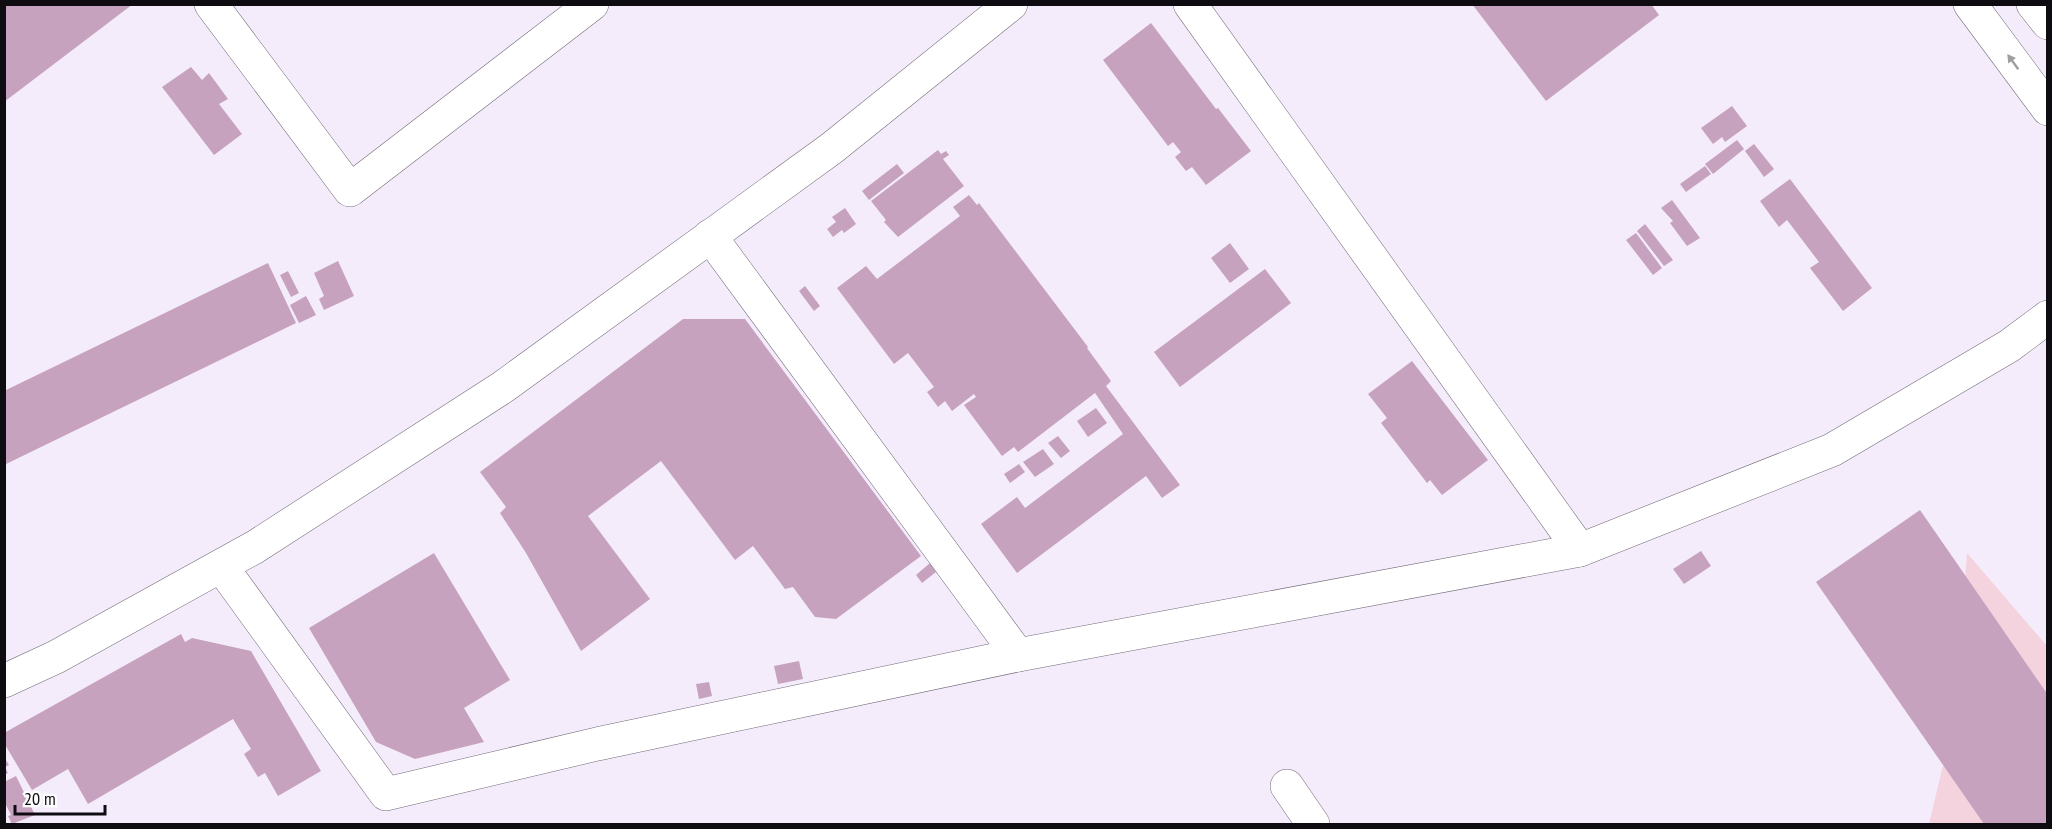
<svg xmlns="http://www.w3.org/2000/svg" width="2052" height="829" viewBox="0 0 2052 829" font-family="'PT Sans Narrow',sans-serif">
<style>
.green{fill:#f5d3de}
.building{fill:#c6a2bf}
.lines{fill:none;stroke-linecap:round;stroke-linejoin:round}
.minor-casing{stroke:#736b78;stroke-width:34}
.minor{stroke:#fff;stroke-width:33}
.oneway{fill:#9f9ea0}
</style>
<rect width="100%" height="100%" fill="#f5ecfb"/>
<path class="green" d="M1967,553L2047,646V824H1929L1955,715Z"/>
<g class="building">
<path d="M4,4H133L4,102Z"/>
<path d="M1472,4H1651L1659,15L1546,101Z"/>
<path d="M1151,23L1216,109L1218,108L1251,151L1206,185L1192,167L1186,171L1175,157L1181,152L1173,142L1168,146L1103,60Z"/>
<path d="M191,67L202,80L209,73L228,99L219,104L242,134L214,155L162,87Z"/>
<path d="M1732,106L1747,126L1725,142L1722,137L1713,144L1701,128Z"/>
<path d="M1737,140L1744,149L1713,174L1705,164Z"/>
<path d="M1754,144L1774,169L1764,177L1745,151Z"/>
<path d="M938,150L941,154L946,151L949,155L943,159L964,186L898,237L884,222L886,220L871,201Z"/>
<path d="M897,164L904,173L869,200L862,191Z"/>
<path d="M1705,166L1711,174L1686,192L1680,184Z"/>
<path d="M1790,179L1872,288L1843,311L1810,268L1819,262L1787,220L1779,227L1760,201Z"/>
<path d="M969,195L977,205L979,203L1088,347L1087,348L1111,381L1106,386L1180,485L1162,498L1146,476L1017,573L981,524L1017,497L1025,508L1123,434L1095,393L1018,452L1014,447L1002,456L964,405L976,397L974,394L952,411L945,401L938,407L927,392L934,387L908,353L894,364L837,288L866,266L877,279L960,216L953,207Z"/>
<path d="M1672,200L1700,238L1687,246L1670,223L1673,221L1661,208Z"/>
<path d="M845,208L856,224L844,233L842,230L833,237L827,229L836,222L832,217Z"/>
<path d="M1645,224L1673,260L1664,266L1637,231Z"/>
<path d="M1636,233L1662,268L1653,275L1626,240Z"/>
<path d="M1230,243L1249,269L1230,283L1211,258Z"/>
<path d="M338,261L354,296L324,310L319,299L324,296L314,273Z"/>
<path d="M268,263L296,323L4,465V391Z"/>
<path d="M1265,269L1291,303L1180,387L1154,352Z"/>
<path d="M288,271L299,293L291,297L280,275Z"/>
<path d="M805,286L820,306L814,311L799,291Z"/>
<path d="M306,296L316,315L299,323L290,305Z"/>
<path d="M683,319H745L921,556L836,619L815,617L793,587L785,589L753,546L735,560L661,461L588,516L650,599L581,651L526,553L500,513L506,507L480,472Z"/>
<path d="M1412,361L1488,460L1442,495L1430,480L1427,483L1381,423L1387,418L1368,394Z"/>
<path d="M1096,408L1107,423L1088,437L1077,421Z"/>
<path d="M1058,436L1070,451L1061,458L1048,443Z"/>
<path d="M1043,449L1054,464L1035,477L1023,462Z"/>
<path d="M1019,464L1025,472L1010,483L1004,474Z"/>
<path d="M1920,510L2048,695V824H1984L1816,582Z"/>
<path d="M1701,551L1711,566L1684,584L1673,569Z"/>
<path d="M434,553L510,680L464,708L484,742L415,759L376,742L309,628Z"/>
<path d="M930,563L936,572L922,583L916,575Z"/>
<path d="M181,634L185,642L192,638L251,651L321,771L278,796L265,773L258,777L244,754L251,749L233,719L88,804L68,769L32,790L4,743V733Z"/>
<path d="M799,661L803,679L778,684L774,666Z"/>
<path d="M709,682L712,696L699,699L696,684Z"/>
<path d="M4,757L9,765L5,767L8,773L4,775Z"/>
<path d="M16,776L35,815L12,824L8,816L11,815L4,801V782Z"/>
</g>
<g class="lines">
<g class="minor-casing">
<g id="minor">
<path d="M211,4L350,190L592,4"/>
<path d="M1190,4L1580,550"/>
<path d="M1970,4L2048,109"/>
<path d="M2033,4L2048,23"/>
<path d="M710,236L1018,655"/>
<path d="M221,566L386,794L597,744L1018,655L1580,550L1832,450L2009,346L2048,317"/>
<path d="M4,681L56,657L255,547L503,387L832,148L1011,4"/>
<path d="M1287,786L1313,824"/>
</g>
</g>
<use href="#minor" class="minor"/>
</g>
<defs><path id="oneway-solid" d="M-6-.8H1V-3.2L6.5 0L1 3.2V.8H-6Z" transform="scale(1.5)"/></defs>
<use class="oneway" href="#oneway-solid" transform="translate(2013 62) rotate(-126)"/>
<rect width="2052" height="829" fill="none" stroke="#0f0c11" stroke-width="12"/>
<path d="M15 805v9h90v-9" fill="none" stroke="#0f0c11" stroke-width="3"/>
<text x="24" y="805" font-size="18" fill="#0f0c11" stroke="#fdfdfd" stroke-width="4.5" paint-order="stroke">20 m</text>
</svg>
